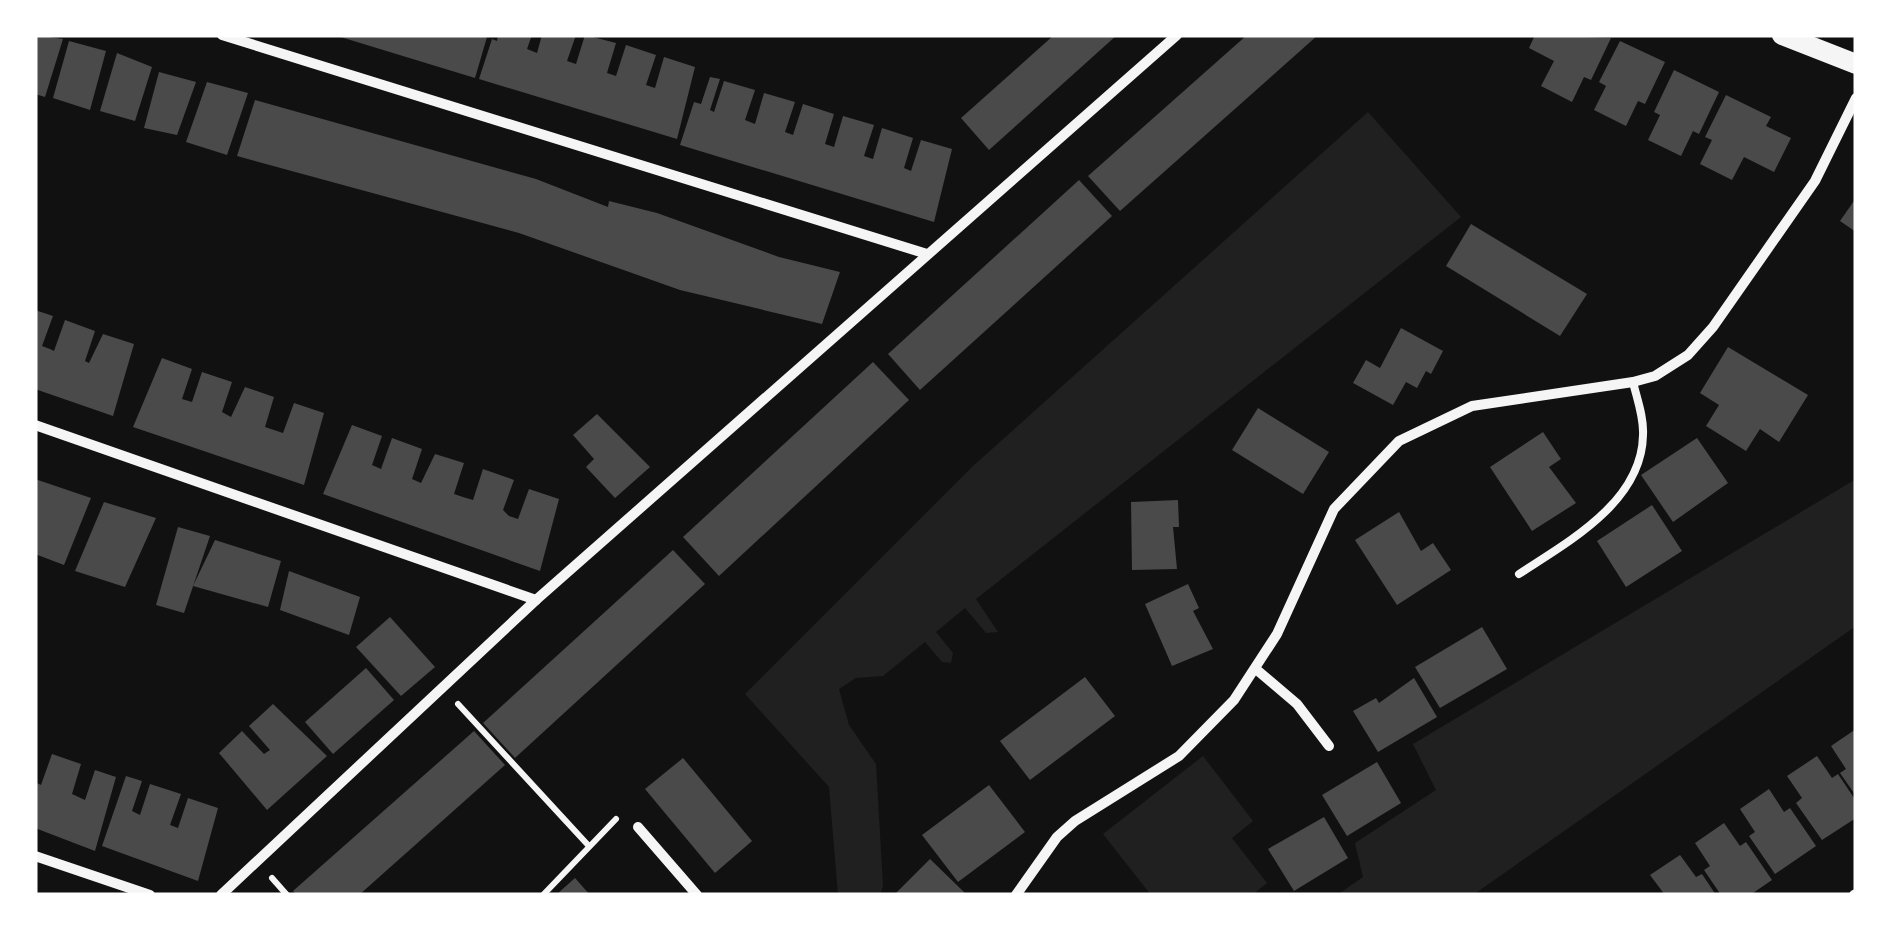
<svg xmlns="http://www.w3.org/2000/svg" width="1891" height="930" viewBox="0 0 1891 930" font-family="'Golos Text',sans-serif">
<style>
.green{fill:#202020}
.building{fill:#4a4a4a}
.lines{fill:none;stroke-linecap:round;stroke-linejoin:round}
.path{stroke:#f5f5f5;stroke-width:6}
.service{stroke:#f5f5f5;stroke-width:8}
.minor{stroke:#f5f5f5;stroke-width:10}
.secondary{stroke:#f5f5f5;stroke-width:20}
</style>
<rect width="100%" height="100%" fill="#111"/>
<g class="green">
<path d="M1368,112L1461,217L976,599L998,632L986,633L965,608L936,632L953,653L951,663L942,662L925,642L883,676L856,678L839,689L849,725L876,764L883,886L880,895H838L829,787L745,694L973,466Z"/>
<path d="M1856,479V626L1473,895H1337L1363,877L1355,843L1436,790L1413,744Z"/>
<path d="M1203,756L1253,821L1232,838L1267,883L1252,895H1151L1103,834Z"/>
</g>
<g class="building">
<path d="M35,35L63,39L45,97L35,94Z"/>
<path d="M334,35H484L487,37L475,78Z"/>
<path d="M498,35H532L527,49L537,53L542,35H576L567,61L576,64L585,35L616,43L607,73L616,76L626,45L656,55L646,85L655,88L664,57L695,67L677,139L479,79L492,39L497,41Z"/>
<path d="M1054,35H1117L989,150L961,118Z"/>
<path d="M1247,35H1318L1120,211L1088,176Z"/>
<path d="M1535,35L1611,38L1591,80L1584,77L1572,102L1541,86L1554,61L1529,48Z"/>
<path d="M69,41L106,51L90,110L53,98Z"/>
<path d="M1620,41L1665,62L1645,104L1638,101L1626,126L1594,110L1606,86L1599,82Z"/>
<path d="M117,53L152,67L135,121L100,111Z"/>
<path d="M1674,70L1719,92L1699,134L1693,131L1681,156L1648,140L1660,115L1654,112Z"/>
<path d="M159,72L196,82L177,135L144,128Z"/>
<path d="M710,77L720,79L710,110L714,112L724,81L755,90L745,120L755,124L764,93L795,102L785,132L793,135L803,104L834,114L825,144L834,147L843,116L874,125L864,156L873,159L882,128L913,138L904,168L911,171L921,140L952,149L934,222L680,145L694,102L701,104Z"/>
<path d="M207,82L248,93L227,155L186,142Z"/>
<path d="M1726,95L1771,117L1766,126L1791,138L1774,172L1744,157L1732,180L1700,164L1712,140L1705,137Z"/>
<path d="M255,100L536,179L608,207L609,201L657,213L779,257L840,272L822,324L680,290L519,233L237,156Z"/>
<path d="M1079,180L1112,216L920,390L888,354Z"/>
<path d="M1856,198V232L1840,221Z"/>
<path d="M1471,224L1587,294L1560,336L1446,266Z"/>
<path d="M35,310L53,316L42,346L50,349L54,351L65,320L95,331L85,361L89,363L103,334L134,344L113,416L35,389Z"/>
<path d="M1401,328L1443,351L1431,374L1426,371L1417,388L1406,382L1393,405L1353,383L1366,360L1380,368Z"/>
<path d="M1728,347L1808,395L1779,442L1760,429L1746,451L1706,426L1719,405L1700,393Z"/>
<path d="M162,358L192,369L182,399L192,402L202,372L232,382L222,412L231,417L245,387L274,397L265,427L283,433L294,403L324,413L304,485L133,427Z"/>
<path d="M873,362L909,400L719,576L683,537Z"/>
<path d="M1258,408L1329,452L1303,494L1232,450Z"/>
<path d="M597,414L650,467L615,498L586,467L594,459L573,435Z"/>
<path d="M352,425L382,436L372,465L381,469L392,438L422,449L412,479L421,483L435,454L464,463L454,494L463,497L473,500L483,469L514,480L503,510L509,516L518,519L529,489L559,499L540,571L323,494Z"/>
<path d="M1543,432L1561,459L1549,467L1576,503L1532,531L1490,467Z"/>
<path d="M1697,438L1728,483L1673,522L1641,475Z"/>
<path d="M35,479L91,498L64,565L35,554Z"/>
<path d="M1178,500L1179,527H1173L1177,569L1132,570L1131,502Z"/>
<path d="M104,502L156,518L125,587L75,571Z"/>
<path d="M1652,505L1682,551L1626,587L1597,541Z"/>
<path d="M1399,512L1421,551L1433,543L1451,570L1397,605L1355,540Z"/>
<path d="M178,527L210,536L184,613L156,605Z"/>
<path d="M215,540L281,561L268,607L193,586Z"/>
<path d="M673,550L705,584L515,758L483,723Z"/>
<path d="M289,571L360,597L349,635L280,610Z"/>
<path d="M1188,584L1199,608L1193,611L1213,649L1172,666L1145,604Z"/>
<path d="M390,617L435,667L401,696L356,647Z"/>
<path d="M1482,627L1507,669L1440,708L1415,667Z"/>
<path d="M366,668L394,700L333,754L305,722Z"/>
<path d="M1085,677L1115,716L1030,780L1000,741Z"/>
<path d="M1414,678L1437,717L1378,752L1353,711L1376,698L1379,703Z"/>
<path d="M273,704L327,756L267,810L219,753L242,731L264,754L270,750L249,726Z"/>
<path d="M1856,729V796L1840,773L1846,769L1831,746Z"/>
<path d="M474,731L505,765L359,895H297L293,891Z"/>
<path d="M52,754L81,764L72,794L85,800L95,770L116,777L95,851L35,828V782L41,785Z"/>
<path d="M1817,756L1832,778L1838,774L1856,801V818L1822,840L1796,803L1802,798L1787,776Z"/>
<path d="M683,758L752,841L715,873L645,789Z"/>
<path d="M1377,762L1401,803L1347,836L1322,795Z"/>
<path d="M126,776L142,781L132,811L140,815L150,784L181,794L170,825L178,828L188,798L218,808L198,881L102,846Z"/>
<path d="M989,785L1025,832L958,882L922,835Z"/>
<path d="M1769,789L1784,812L1790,808L1816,846L1775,874L1749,836L1755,832L1740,809Z"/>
<path d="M1324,817L1348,858L1294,891L1268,849Z"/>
<path d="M1724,823L1740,846L1746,842L1772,880L1750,895H1721L1704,870L1710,866L1695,843Z"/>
<path d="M1680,855L1696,877L1702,874L1716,895H1665L1650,875Z"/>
<path d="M930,859L967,895H894Z"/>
<path d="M575,878L590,895H556Z"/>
</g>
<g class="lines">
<g class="path">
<path d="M458,704L588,845"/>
<path d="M272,878L287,895"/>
<path d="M543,895L616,819"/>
</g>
<path class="service" d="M1519,574C1568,542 1642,502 1643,435C1644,417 1637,399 1633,382"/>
<g class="minor">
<path d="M222,35L927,254"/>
<path d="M35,425L536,600"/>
<path d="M1257,670L1297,704L1329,746"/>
<path d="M638,827L697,895"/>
<path d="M35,856L150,895"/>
<path d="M221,895L536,600L1177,35"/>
<path d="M1016,895L1057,837L1075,821L1179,756L1234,700L1277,634L1334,509L1399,441L1472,406L1633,382L1655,376L1688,355L1713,327L1815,181L1856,98"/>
<path d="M1854,895L1856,894"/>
</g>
<path class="secondary" d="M1782,35L1856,64"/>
</g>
<rect width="1891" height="930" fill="none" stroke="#ffffff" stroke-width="75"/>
</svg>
